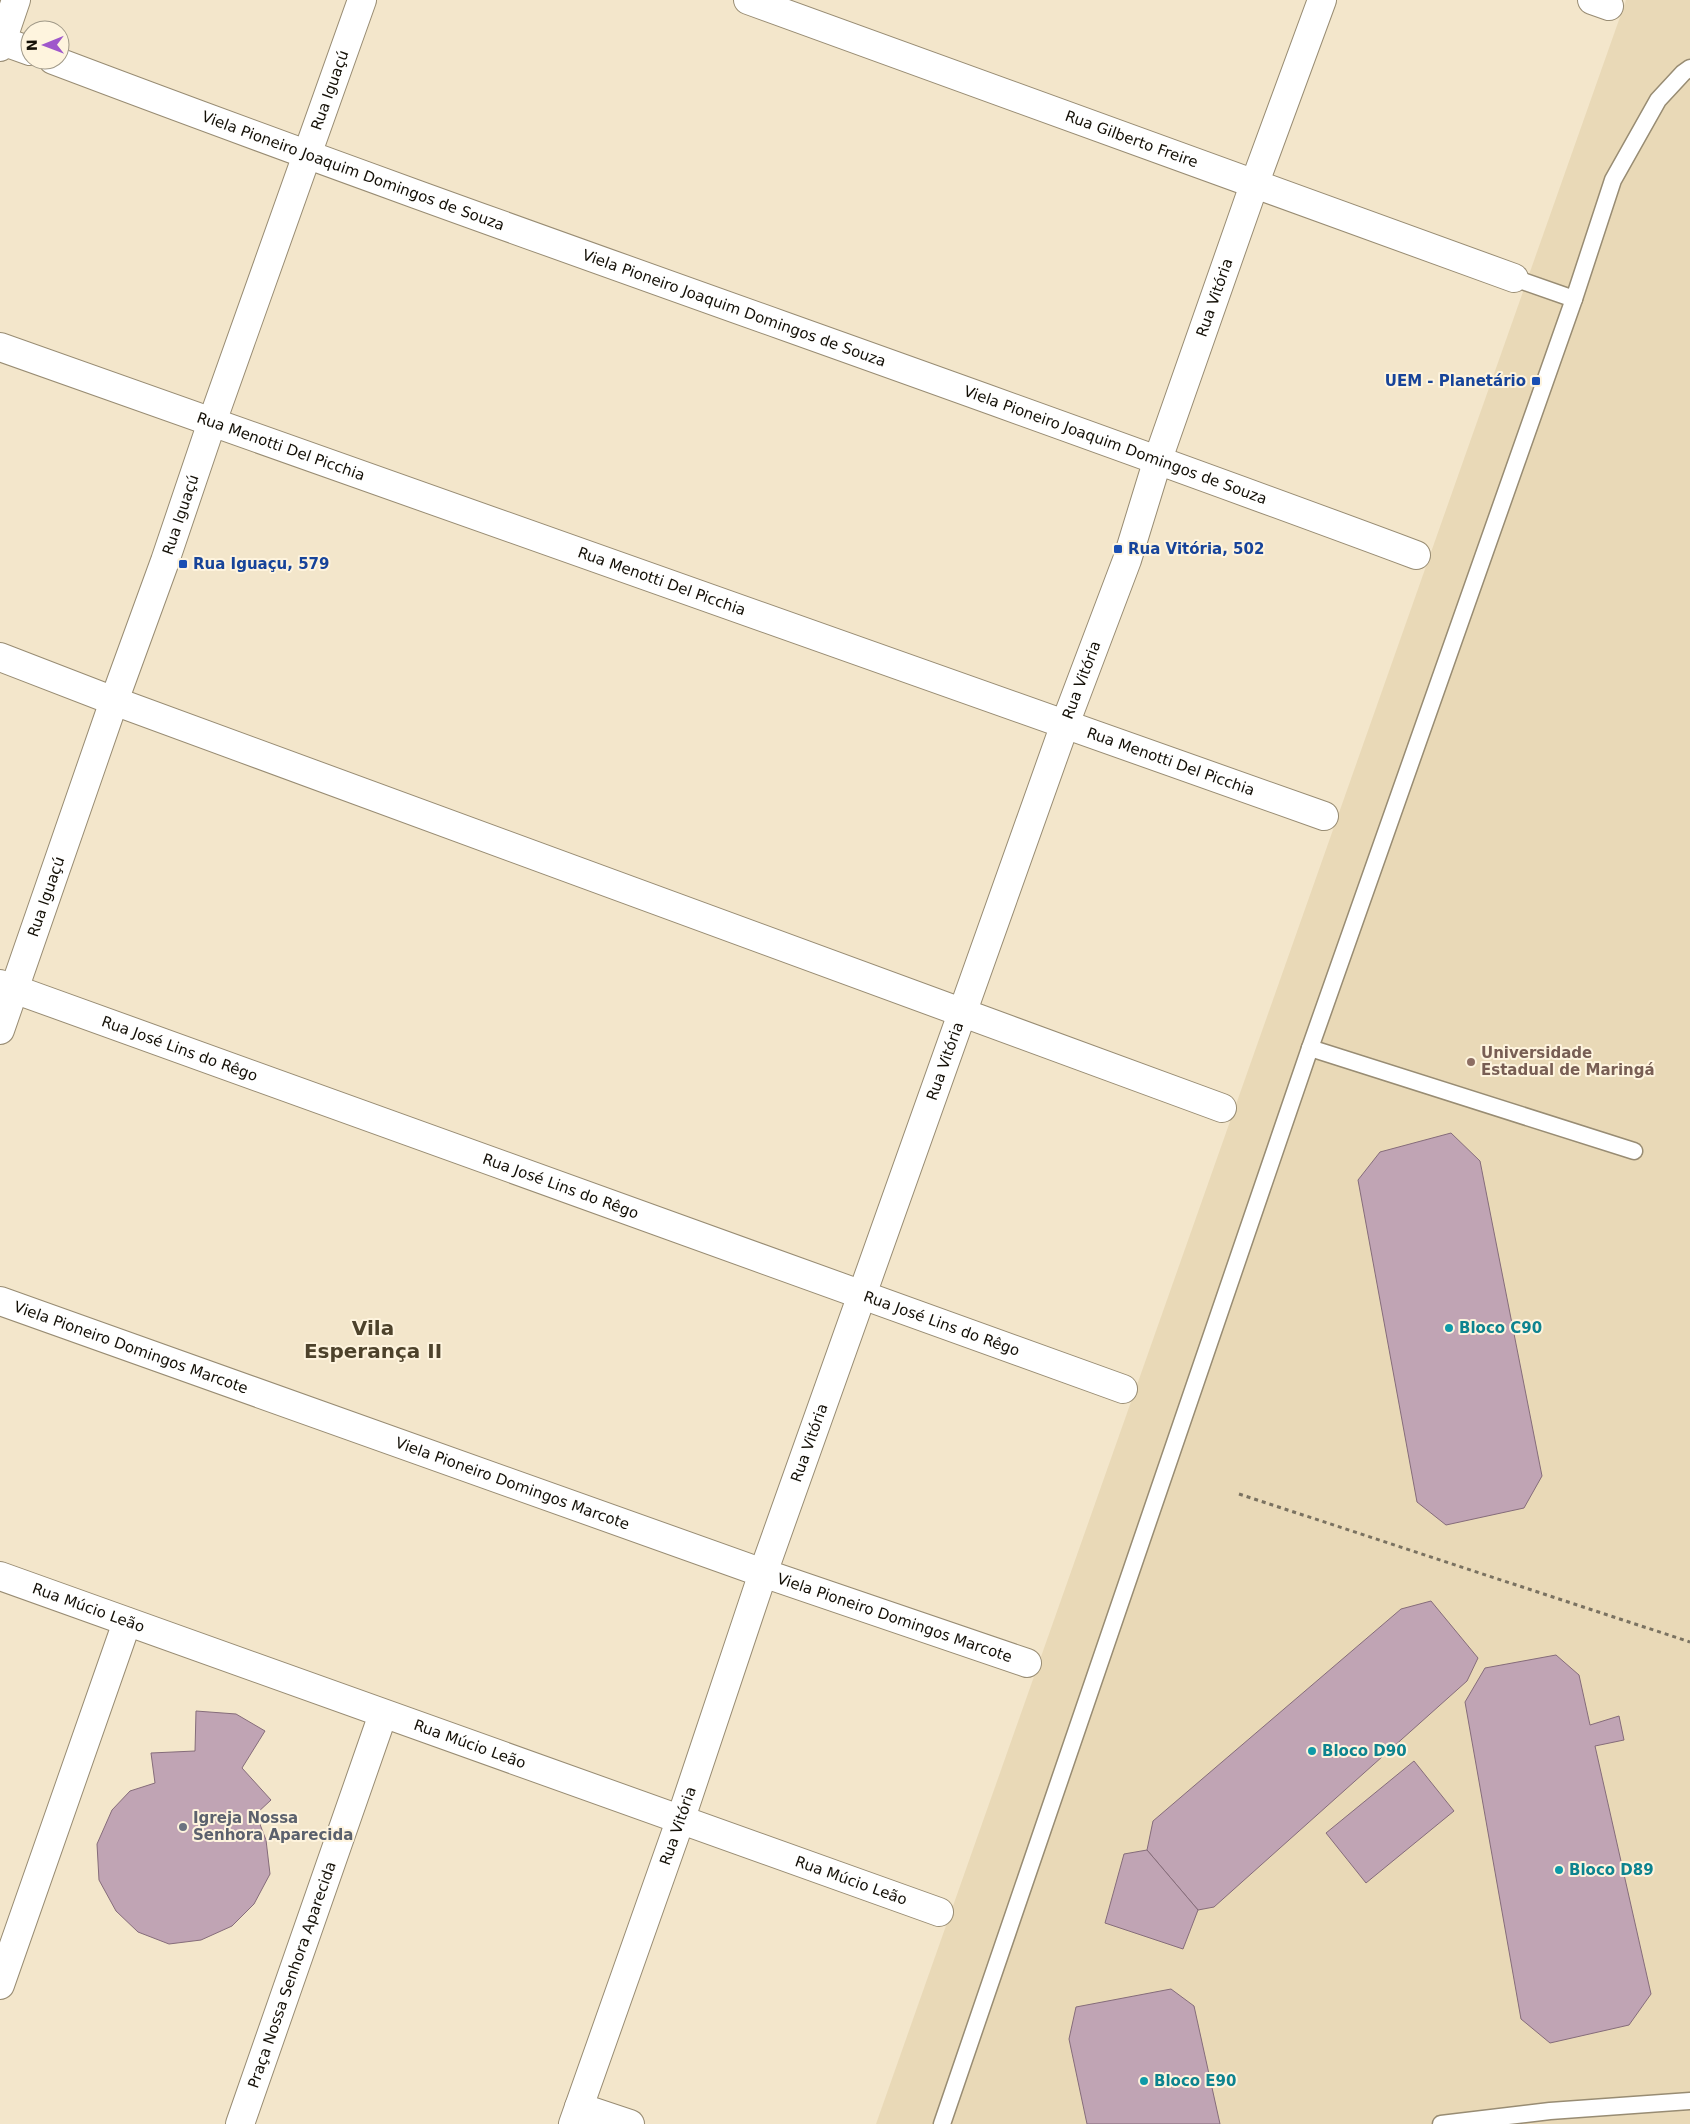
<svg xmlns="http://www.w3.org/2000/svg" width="1690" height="2124" viewBox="0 0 1690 2124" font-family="'DejaVu Sans',sans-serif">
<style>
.built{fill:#e9d9b7}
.building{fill:#c0a4b4;stroke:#856c7a}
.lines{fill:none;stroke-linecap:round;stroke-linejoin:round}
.service-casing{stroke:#988c73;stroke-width:19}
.minor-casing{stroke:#988c73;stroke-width:30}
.secondary-casing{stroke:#988c73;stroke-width:30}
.path{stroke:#7a7261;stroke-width:3;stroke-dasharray:4 4;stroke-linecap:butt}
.service{stroke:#fff;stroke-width:16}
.minor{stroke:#fff;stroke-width:28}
.secondary{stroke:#fff;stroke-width:28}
.transit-dot{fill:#1a4fb4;stroke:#fef4de;stroke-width:2}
.education-dot{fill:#8d6e63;stroke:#fef4de;stroke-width:2}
.culture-dot{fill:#0f9aa8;stroke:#fef4de;stroke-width:2}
.worship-dot{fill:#6b7280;stroke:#fef4de;stroke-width:2}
.labels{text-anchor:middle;stroke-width:4;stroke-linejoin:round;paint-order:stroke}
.street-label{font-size:15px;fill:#141007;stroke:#fef4de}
.transit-label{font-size:15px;font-weight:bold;fill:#164399;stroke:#fef4de;text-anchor:start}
.education-label{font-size:15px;font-weight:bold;fill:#785e54;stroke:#fef4de;text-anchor:start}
.culture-label{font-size:15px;font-weight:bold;fill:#0d838f;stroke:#fef4de;text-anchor:start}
.worship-label{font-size:15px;font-weight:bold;fill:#5b616d;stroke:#fef4de;text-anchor:start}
.district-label{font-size:20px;font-weight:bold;fill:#4d422b;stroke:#fef4de}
</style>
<rect width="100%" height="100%" fill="#f3e6cb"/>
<path class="built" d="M1626,0H1690V2124H876Z"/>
<g class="building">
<path d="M1451,1133L1480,1161L1542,1476L1524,1508L1446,1525L1417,1502L1358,1180L1380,1152Z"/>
<path d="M1431,1601L1478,1658L1467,1681L1214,1907L1198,1910L1147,1850L1153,1821L1401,1609Z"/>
<path d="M1556,1655L1579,1675L1590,1725L1619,1716L1624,1740L1595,1746L1651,1994L1629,2025L1550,2043L1521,2019L1465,1702L1485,1668Z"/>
<path d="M196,1711L236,1714L265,1731L242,1768L271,1800L256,1814L266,1840L270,1874L254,1904L232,1926L201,1940L169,1944L138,1932L116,1911L99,1880L97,1844L112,1810L130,1791L155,1783L151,1753L195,1751Z"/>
<path d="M1414,1761L1454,1811L1366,1883L1326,1833Z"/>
<path d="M1147,1850L1198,1910L1183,1949L1105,1923L1124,1854Z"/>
<path d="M1171,1989L1194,2006L1220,2124H1087L1069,2039L1076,2007Z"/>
</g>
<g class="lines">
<g class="service-casing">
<g id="service">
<path d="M1514,278L1574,299"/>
<path d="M1310,1048L1634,1151"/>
<path d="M942,2124L1310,1048L1574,299L1613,180L1658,100L1683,73L1690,68"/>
<path d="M1441,2124L1550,2111L1690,2101"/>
</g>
</g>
<g class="minor-casing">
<g id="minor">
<path id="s1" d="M748,0L1514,278"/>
<path d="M1592,0L1609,6"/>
<path d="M2,41L30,51"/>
<path id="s2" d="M53,60C505,231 963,386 1416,555"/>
<path id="s3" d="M0,347L1324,816"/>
<path d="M0,657L114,701L1222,1108"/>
<path id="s4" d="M0,984L1123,1389"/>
<path id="s5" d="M0,1030L114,701L165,561L212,422L362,0"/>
<path id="s6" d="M0,1301L763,1573L1027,1663"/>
<path id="s7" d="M0,1576L939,1912"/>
<path d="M0,1985L127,1622"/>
<path d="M579,2107L630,2124"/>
<path id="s8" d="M240,2124L383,1714"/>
<path id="s9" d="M573,2124L680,1821L763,1573L1065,724L1127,560L1158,459L1254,185L1322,0"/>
</g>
</g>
<g class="secondary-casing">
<path id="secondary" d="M0,47L16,0"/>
</g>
<path class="path" d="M1239,1494L1690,1642"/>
<use href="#service" class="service"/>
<use href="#minor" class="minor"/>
<use href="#secondary" class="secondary"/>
</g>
<g class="transit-dot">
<rect x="1531" y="376" width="10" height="10" rx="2.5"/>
<rect x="1113" y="544" width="10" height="10" rx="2.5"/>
<rect x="178" y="559" width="10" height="10" rx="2.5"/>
</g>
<circle class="education-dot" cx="1471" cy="1062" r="5"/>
<g class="culture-dot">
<circle cx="1449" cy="1328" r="5"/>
<circle cx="1312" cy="1751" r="5"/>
<circle cx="1559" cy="1870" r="5"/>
<circle cx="1144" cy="2081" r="5"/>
</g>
<circle class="worship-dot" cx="183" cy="1827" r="5"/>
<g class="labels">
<g class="street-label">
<text dy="5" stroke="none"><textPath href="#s5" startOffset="996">Rua Iguaçú</textPath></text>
<text dy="5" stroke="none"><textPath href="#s1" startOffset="408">Rua Gilberto Freire</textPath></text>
<text dy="5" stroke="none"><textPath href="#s2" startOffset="320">Viela Pioneiro Joaquim Domingos de Souza</textPath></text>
<text dy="5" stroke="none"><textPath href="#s9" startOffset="1936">Rua Vitória</textPath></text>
<text dy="5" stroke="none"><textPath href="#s2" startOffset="725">Viela Pioneiro Joaquim Domingos de Souza</textPath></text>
<text dy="5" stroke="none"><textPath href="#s2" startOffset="1130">Viela Pioneiro Joaquim Domingos de Souza</textPath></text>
<text dy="5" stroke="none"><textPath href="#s3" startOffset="298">Rua Menotti Del Picchia</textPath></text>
<text dy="5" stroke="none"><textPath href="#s5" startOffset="546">Rua Iguaçú</textPath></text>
<text dy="5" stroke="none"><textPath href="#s3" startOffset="702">Rua Menotti Del Picchia</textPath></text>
<text dy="5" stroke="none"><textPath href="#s9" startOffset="1531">Rua Vitória</textPath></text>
<text dy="5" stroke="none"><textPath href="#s3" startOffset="1242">Rua Menotti Del Picchia</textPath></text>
<text dy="5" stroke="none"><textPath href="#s5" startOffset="141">Rua Iguaçú</textPath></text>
<text dy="5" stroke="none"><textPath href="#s4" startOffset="191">Rua José Lins do Rêgo</textPath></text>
<text dy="5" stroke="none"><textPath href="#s9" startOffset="1126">Rua Vitória</textPath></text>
<text dy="5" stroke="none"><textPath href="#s4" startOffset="596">Rua José Lins do Rêgo</textPath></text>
<text dy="5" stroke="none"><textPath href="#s4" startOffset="1001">Rua José Lins do Rêgo</textPath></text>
<text dy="5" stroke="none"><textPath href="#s6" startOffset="139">Viela Pioneiro Domingos Marcote</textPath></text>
<text dy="5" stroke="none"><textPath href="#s9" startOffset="721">Rua Vitória</textPath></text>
<text dy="5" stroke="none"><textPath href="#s6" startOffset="544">Viela Pioneiro Domingos Marcote</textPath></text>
<text dy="5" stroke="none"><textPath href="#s7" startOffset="94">Rua Múcio Leão</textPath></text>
<text dy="5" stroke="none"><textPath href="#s6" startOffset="949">Viela Pioneiro Domingos Marcote</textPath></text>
<text dy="5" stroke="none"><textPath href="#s7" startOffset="499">Rua Múcio Leão</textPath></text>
<text dy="5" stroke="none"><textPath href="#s9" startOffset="316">Rua Vitória</textPath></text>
<text dy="5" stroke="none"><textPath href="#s7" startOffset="904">Rua Múcio Leão</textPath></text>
<text dy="5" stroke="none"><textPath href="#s8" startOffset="158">Praça Nossa Senhora Aparecida</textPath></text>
</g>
<g class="transit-label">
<text x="1526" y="386" text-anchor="end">UEM - Planetário</text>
<text x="1128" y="554">Rua Vitória, 502</text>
<text x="193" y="569">Rua Iguaçu, 579</text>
</g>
<g class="education-label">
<text x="1481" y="1058">Universidade<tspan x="1481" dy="17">Estadual de Maringá</tspan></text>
</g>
<g class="culture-label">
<text x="1459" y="1333">Bloco C90</text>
<text x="1322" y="1756">Bloco D90</text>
<text x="1569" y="1875">Bloco D89</text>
<text x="1154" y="2086">Bloco E90</text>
</g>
<g class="worship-label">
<text x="193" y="1823">Igreja Nossa<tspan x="193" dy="17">Senhora Aparecida</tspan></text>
</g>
<g class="district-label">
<text x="373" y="1335">Vila<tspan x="373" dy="23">Esperança II</tspan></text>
</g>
</g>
<g transform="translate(45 45) rotate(269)"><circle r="24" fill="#fef4de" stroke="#a09988"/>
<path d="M0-4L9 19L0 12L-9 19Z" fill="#9f57cb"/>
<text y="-8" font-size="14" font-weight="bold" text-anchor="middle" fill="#141007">N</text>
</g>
</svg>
